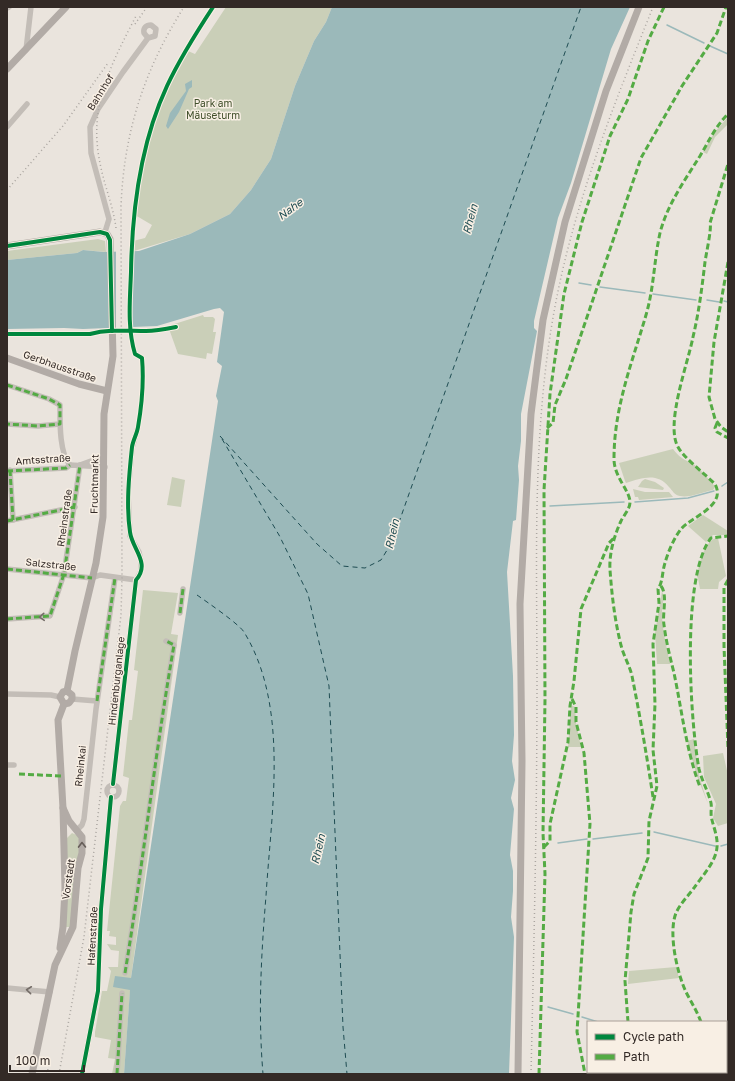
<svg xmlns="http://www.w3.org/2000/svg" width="735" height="1081" viewBox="0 0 735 1081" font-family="'Golos Text',sans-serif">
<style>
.green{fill:#cacfb8}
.water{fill:#9bb9ba}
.pier{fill:#eae4dd}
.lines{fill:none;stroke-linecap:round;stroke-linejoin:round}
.stream{stroke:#9bb9ba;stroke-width:1.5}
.ferry{stroke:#1e4c52;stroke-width:1;stroke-dasharray:5 4;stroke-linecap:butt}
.minor{stroke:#c3bdb7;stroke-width:5.5}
.major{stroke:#b2aba6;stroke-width:7}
.rail{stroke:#aba6a1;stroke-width:1.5;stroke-dasharray:1 3;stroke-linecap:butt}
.quiet{stroke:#54ab44;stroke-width:3;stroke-dasharray:6 3;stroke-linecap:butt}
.cycleway-casing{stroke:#f8efe4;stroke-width:6}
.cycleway{stroke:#00873e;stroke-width:4}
.oneway{stroke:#746c67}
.oneway2{stroke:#665e59}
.labels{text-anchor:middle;stroke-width:3;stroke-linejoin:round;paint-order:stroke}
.street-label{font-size:10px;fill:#332a26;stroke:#f8efe4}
.park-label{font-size:10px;fill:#41502b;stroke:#f8efe4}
.water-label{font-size:11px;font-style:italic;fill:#1e4c52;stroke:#f8efe4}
</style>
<rect width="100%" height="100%" fill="#eae4dd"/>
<g class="green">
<path d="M226,7H332L326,22L314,41L295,86L271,159L251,190L230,214L190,234L134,251L132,248L133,241L145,238L152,225L135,215C143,153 156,106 188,51L195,54Z"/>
<path d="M728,117V124L715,137L707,154L703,152L714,133Z"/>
<path d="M98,239L105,241L106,252L83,250L77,253L7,260V251Z"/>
<path d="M203,315L204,317H213L215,319L213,332H216L212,354L207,353L206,359L178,354L168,326Z"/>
<path d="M673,449C679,457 683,459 691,463C699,466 707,478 713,484L715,487L713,490C703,492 690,498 680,496C674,495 673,491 669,487C657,472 642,478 626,483L625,481L619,463Z"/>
<path d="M172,477L185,480L181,507L167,505Z"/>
<path d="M645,479L655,482L664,488L663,490L638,487L642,481Z"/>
<path d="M633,489L645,492H669L673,497L639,500L638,497H635Z"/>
<path d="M703,515L728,531V535H713L706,542L688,526Z"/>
<path d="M718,538L726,576L719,582L718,589H700L698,578L697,577C698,566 705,538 718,538Z"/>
<path d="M143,590L178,593L171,634L178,635L131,978L124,1074H112L115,1059L108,1058L111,1040L95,1037V1032L102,991H107L111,971L108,967H118L119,951L111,950L107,944L116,945V937L109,936L110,931H107L120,806L123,801H126L129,778L123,776L129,720H132L138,671L134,670Z"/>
<path d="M662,591C665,597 662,606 662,613C662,631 667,647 670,664H657L655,633Z"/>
<path d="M571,705L575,707L576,723L581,747H568Z"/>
<path d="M694,739L699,776L708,804L697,776L687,741Z"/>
<path d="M723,753L728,775V823L718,826L713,818L716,804L704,777L703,756Z"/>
<path d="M72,833L81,837L70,927H66L67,838Z"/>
<path d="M676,967L679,978L628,984L629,971Z"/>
</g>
<g class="water">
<path d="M332,7H630L611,49L571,183L558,218L534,321V328L537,331L521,414V441L518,466L519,480L516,520L513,521L507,572L513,676L514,735L512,761L515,780L511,798L514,809L510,855L513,871V891L511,917L514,937L509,1074H124L130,990L113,987L115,976L131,978L218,401L216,396L222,366L217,362L224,312L220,308L214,309L157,326L83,329L64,328L7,329V260L77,253L83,250L104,252L139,251L190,234L230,214L251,190L271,159L295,86L314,41L326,22Z"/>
<path d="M192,80V87L189,89L179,112L168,129L166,126L170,113L186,91L185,84Z"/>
</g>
<path class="pier" d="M132,249V330H116V250Z"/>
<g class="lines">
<g class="stream">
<path d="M667,25L704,43"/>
<path d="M710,46L728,54"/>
<path d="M579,283L591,285"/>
<path d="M600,287L645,293"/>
<path d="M653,294L696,300"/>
<path d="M707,300L719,302"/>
<path d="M724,301L728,302"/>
<path d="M722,486L728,482"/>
<path d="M635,502L688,498L714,491"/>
<path d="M550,506L624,502"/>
<path d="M654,832L715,846"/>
<path d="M593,839L642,833"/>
<path d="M558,843L587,839"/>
<path d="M721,846L728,844"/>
<path d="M548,1007L573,1014"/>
<path d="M582,1017L598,1022"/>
<path d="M726,1037H728"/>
</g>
<g class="ferry">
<path d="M220,436L317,544L342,566L365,568L381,560L392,542L581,7"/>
<path d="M222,439L279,535L308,594L329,686L343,1027L347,1074"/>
<path d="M197,595C207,602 239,624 244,632C290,707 271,813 266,896C261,956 258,1014 263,1074"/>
</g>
<g class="minor">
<path d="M7,8L9,7"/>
<path d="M26,50L31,7"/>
<path d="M7,127L27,104"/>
<path d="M105,232L109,219L91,153L90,127L98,109L123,72L148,38L155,36L156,29L151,25C146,25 143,28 144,33L148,38"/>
<path d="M7,385L49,399L60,405C60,421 59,453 70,465"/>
<path d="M7,424L38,426L60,424"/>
<path d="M80,465L91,461L104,459"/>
<path d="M10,470L13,520"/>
<path d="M7,471L66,468L70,465L105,467"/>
<path d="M7,521L75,507"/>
<path d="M7,569L92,578L100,575L136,580"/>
<path d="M136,580L141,571V561L139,552L130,536L128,493L132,448L138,427"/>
<path d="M180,613L183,589"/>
<path d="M7,619L50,616L64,574L80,465"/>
<path d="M7,694L51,695L60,697"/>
<path d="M72,699L97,701"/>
<path d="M7,765H14"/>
<path d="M113,784L136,580"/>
<circle cx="113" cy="791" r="6"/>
<path d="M77,830L82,825L84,819L96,709L115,578"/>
<path d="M125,973C143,864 155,754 174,645L166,641"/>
<path d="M7,988L50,992"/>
<path d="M82,1074L98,991L101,909L111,797"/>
<path d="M117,1074L122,993"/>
</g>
<g class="major">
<path d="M7,69L66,7"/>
<path d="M7,246L100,232L107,234L110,239L113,356L104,414L103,517L96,563L75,651L67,691"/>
<path d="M7,358L79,384L107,391"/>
<path d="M64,704L69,703L72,699V695L67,691"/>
<path d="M64,704L60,697L63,692L67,691"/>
<path d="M60,948L63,927L65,889L63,808L58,720L64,704"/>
<path d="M32,1074L55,965L73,927L78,868L82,853V837L69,821L63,808"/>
<path d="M518,1074L522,761L520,604L531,414L543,320L565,222L606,91L639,7"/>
</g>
<g class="rail">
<path d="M135,24L147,7"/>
<path d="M7,190L63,126L108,63"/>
<path d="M116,228C113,205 104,185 100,163C88,106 111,65 136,16"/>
<path d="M47,1074L49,1064"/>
<path d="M59,1074L84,937L121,615L122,578L121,206C124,132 144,70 184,7"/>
<path d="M531,1074C534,943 537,813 537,682C537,558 532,434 554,312C573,206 613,107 653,7"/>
</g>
<g class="quiet">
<path d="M728,262L714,342L709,397L715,419L721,427L728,432"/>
<path d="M7,385L49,399L60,405V424L38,426L7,424"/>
<path d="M717,423L715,428L717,432L728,438"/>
<path d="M547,428L553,423L555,405L566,379L641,158L682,86L717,33L726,7"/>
<path d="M10,470L13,520"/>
<path d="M7,471L66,468L70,465"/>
<path d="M7,521L75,507"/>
<path d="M7,569L92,578"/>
<path d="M728,580L724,587V646L728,748"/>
<path d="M661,586C668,595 662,613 664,625C666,641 670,657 674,673C682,711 686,750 700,787"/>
<path d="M180,613L183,589"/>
<path d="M7,619L50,616L64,574L80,465"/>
<path d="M572,699L576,707V722L584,753L590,824L577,1032L585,1074"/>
<path d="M97,701L115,578"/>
<path d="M19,774L61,776"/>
<path d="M653,797C647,757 640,716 632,676C630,667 625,658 622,649C615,623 612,597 610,570C609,554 614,536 621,521C624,515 630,509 630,502C630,491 614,477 614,459C614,407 632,363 646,315C654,288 654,260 660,233C667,205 685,180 700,156C709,141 715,127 728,114"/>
<path d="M544,847L550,841V824L568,742L570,706L574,681L581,609L609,543L614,538"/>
<path d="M125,973C143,864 155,754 174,645L166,641"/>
<path d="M628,1022L625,981L631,912L634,894L648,858L649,821L657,786L653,750L655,704L653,644L659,603L658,589C663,582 662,572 665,563C668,552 674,538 681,529C691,517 727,506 715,484C706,475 683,457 678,447C665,424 688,363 693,337C699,312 702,287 705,262C706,254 712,228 710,223L728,164"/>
<path d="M701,1022C697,1011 691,1002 686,992C677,973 668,933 676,913C680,904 688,896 694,888C702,876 716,862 717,847C718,838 714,828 712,820C710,813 712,808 711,803C708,791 702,781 699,769C690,720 681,576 711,538L728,536"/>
<path d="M706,1072V1074"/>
<path d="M117,1074L122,993"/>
<path d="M539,1074L545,874L543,833L545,699L544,490L550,394L564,294L582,222L610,136L628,99L648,41L664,7"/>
<path d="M628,1074V1072"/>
</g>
<g class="cycleway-casing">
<g id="cycleway">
<path d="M7,246L100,232L107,234L110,240L112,331"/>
<path d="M7,334H90C109,329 127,331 146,331C156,331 166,329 176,327"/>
<path d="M113,784L136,580C151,563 132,549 130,532C126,505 129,475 132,447C133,440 137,434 138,427C142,404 144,381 142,358L135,354C127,327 130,300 131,272C132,209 140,144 167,86C180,58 196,33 213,7"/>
<path d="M82,1074L98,991L101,909L111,797"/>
</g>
</g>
<use href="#cycleway" class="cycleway"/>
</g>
<defs><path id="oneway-chevron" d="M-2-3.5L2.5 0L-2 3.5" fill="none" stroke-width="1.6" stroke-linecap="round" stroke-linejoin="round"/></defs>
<g class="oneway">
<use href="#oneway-chevron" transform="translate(42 617) rotate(176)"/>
<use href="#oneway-chevron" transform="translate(29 990) rotate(-174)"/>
</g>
<use class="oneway2" href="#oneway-chevron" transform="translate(82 845) rotate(-91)"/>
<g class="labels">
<g class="street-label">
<text transform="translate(100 92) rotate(-58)" y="4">Bahnhof</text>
<text transform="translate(60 366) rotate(19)" y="4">Gerbhausstraße</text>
<text transform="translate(43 459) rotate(-4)" y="4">Amtsstraße</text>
<text transform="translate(94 484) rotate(-89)" y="4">Fruchtmarkt</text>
<text transform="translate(64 518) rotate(-82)" y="4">Rheinstraße</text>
<text transform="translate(51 564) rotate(6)" y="4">Salzstraße</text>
<text transform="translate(116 681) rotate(-84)" y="4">Hindenburganlage</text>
<text transform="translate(80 766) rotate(-84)" y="4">Rheinkai</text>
<text transform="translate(68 879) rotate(-82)" y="4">Vorstadt</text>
<text transform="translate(92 936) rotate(-87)" y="4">Hafenstraße</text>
</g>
<g class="park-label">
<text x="213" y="107">Park am<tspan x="213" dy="12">Mäuseturm</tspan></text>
</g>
<g class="water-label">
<text transform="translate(290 209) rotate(-36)" y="4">Nahe</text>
<text transform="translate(470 219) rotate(-75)" y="4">Rhein</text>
<text transform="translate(392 534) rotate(-77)" y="4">Rhein</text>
<text transform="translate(318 849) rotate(-77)" y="4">Rhein</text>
</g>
</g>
<rect width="735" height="1081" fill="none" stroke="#332a26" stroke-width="16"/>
<rect x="587" y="1021" width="140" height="52" fill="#f8efe4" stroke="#a9a098"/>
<rect x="595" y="1034" width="20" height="6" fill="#00873e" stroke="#a9a098"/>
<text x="623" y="1041" font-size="12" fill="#332a26">Cycle path</text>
<rect x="595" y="1054" width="20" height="6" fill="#54ab44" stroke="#a9a098"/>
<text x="623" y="1061" font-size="12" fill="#332a26">Path</text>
<path d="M10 1065v6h74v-6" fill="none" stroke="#332a26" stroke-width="2"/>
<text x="16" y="1065" font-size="12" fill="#332a26" stroke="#f8efe4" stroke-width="3" paint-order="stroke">100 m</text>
</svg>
